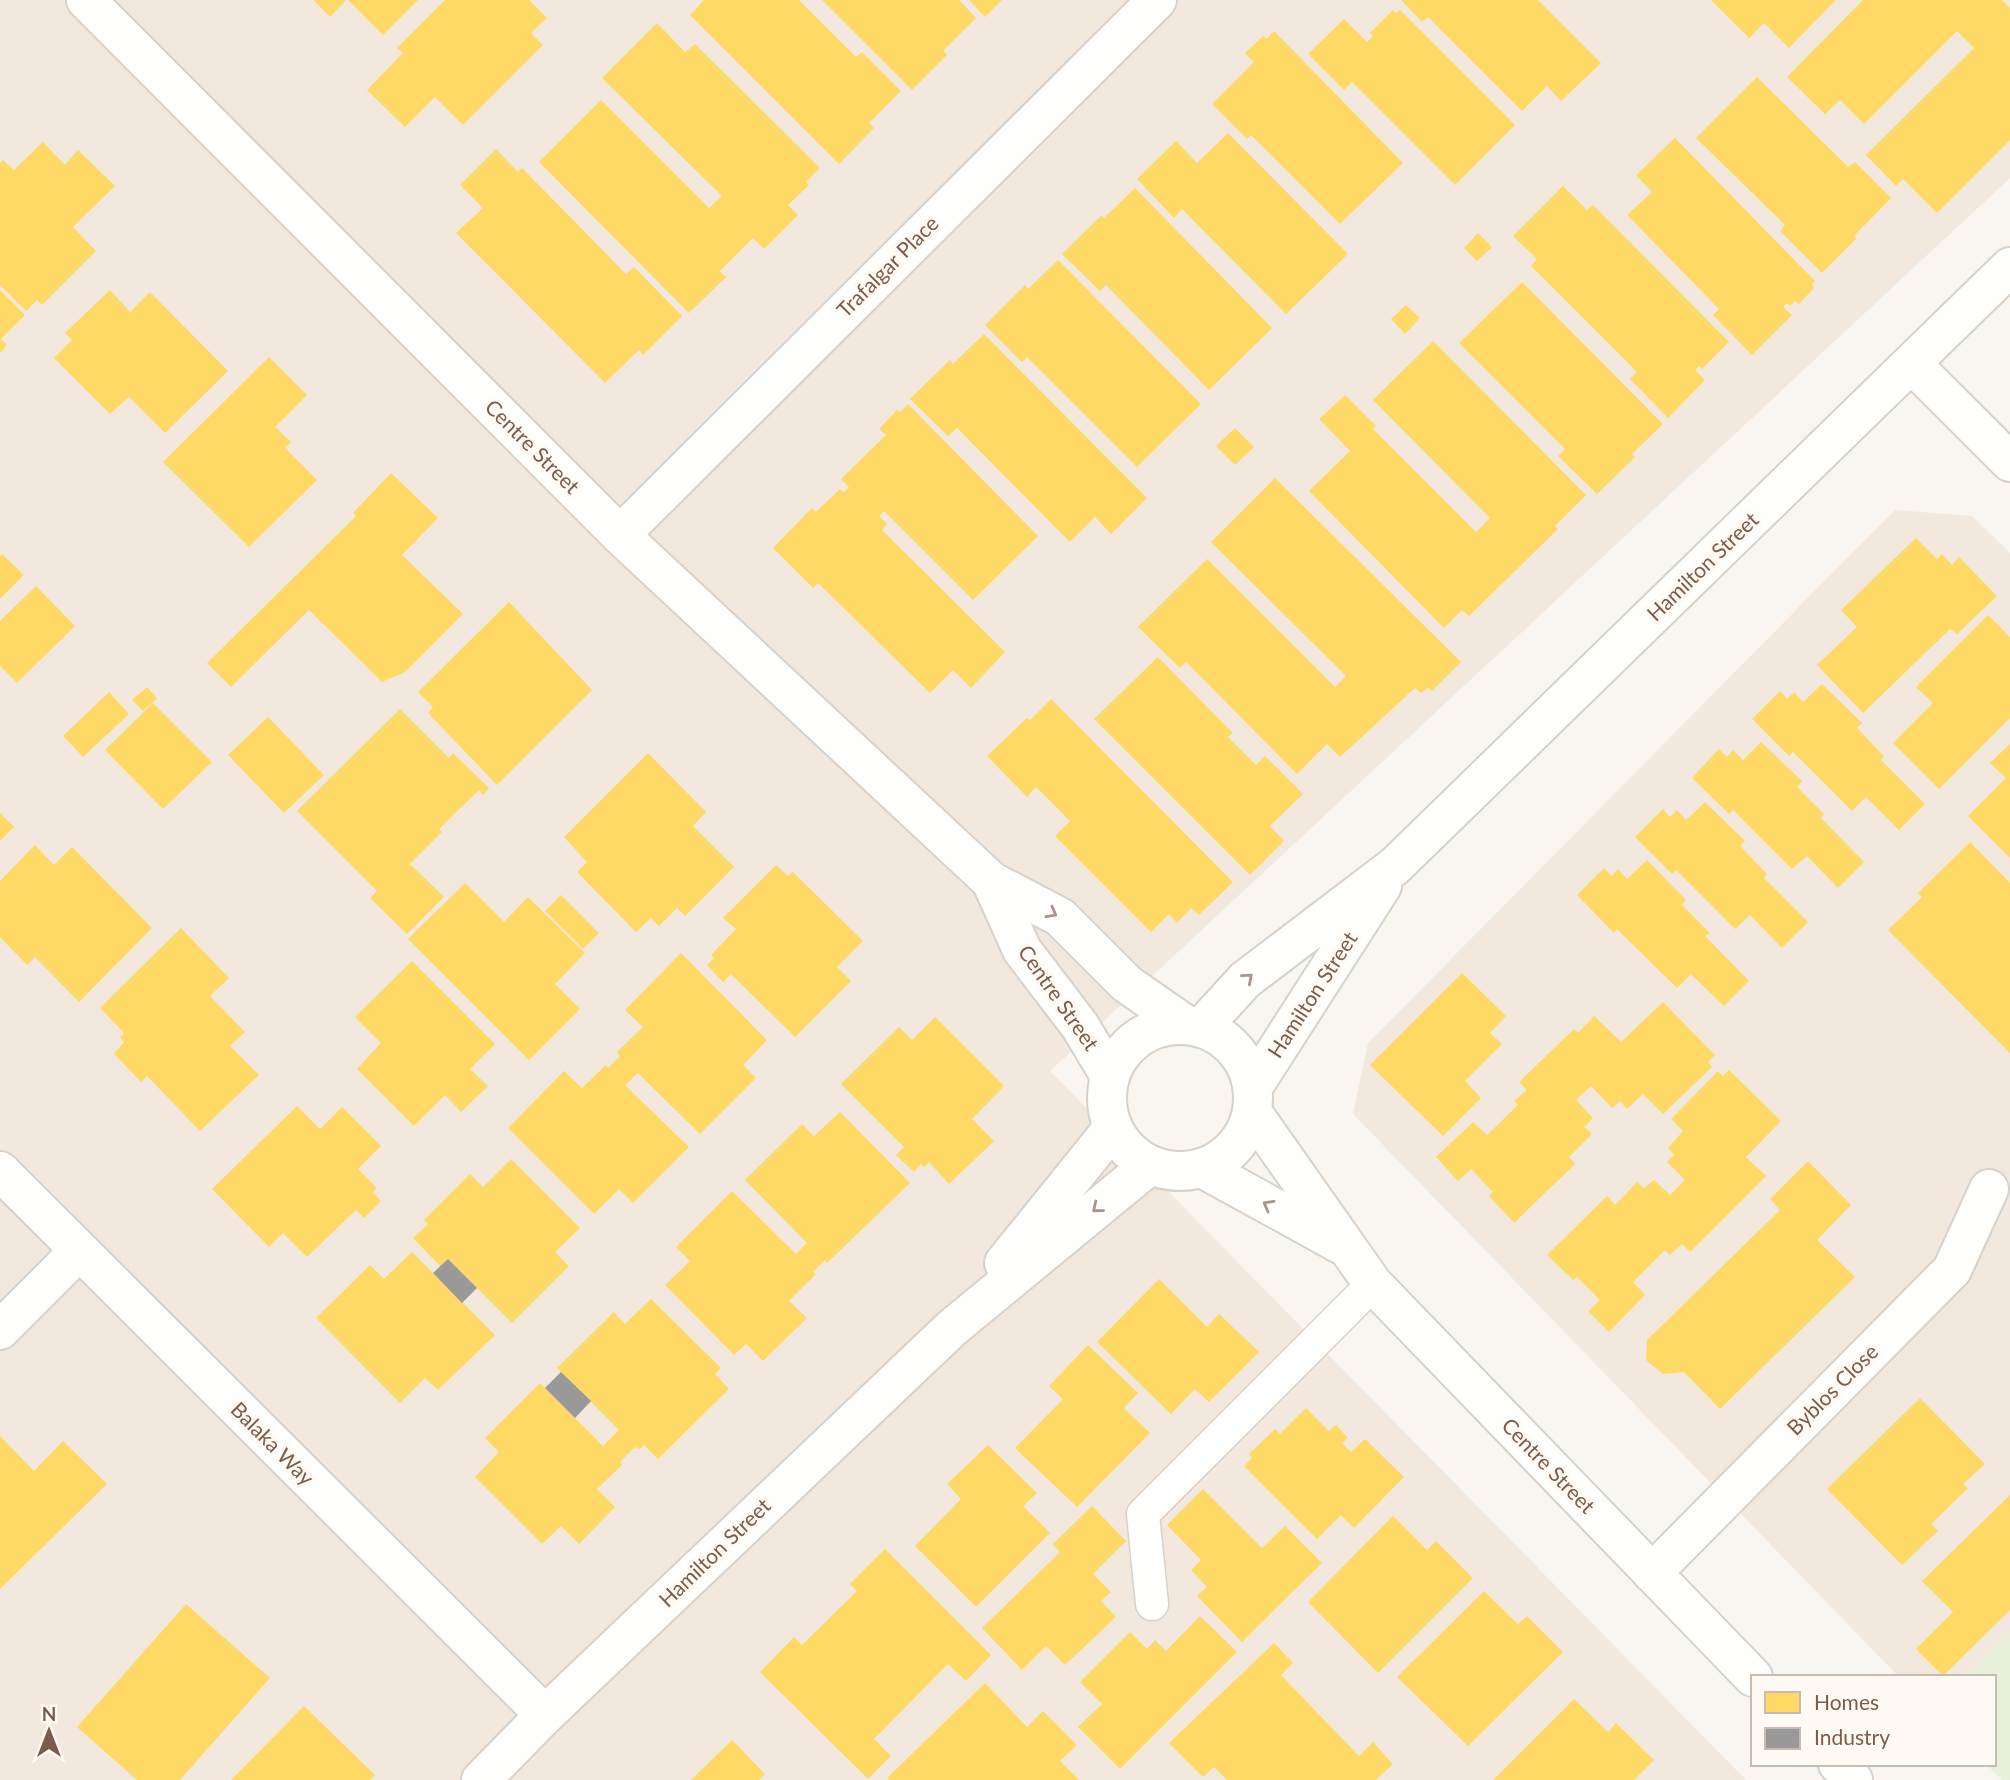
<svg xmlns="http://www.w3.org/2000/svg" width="2010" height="1780" viewBox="0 0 2010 1780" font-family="Lato,sans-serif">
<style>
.residential{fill:#f2e8de}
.green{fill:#e7f0db}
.homes{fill:#ffd966}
.industry{fill:#999}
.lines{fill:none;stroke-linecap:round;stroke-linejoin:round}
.service-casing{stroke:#d7d1cb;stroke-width:35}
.minor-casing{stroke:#d7d1cb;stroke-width:42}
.tertiary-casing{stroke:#d7d1cb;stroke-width:42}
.service{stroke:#fefefd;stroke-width:32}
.minor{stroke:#fefefd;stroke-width:38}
.tertiary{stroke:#fefefd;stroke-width:38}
.oneway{stroke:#a8958b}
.labels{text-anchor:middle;stroke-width:7;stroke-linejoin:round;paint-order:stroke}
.street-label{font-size:21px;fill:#7a5c4d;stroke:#fffaf3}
</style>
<rect width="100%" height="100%" fill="#f9f5f0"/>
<g class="residential">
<path d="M0,0H2010V178L1050,1071L1746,1780H0Z"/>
<path d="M1895,510L1972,516L2010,553V1631L1964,1677H1899L1353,1114L1368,1043Z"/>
</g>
<path class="green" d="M2010,1631V1780H2002L1986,1764H1994V1677H1964Z"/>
<g class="homes">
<path d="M313,0H346L330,17Z"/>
<path d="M348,0H418L383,35Z"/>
<path d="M445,0H529L547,18L531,33L543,45L463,125L435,97L405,127L367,90L403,53L397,48Z"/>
<path d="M704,0H799L856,57L862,52L901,91L869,123L874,128L839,164L690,15Z"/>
<path d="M822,0H959L976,18L943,51L947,55L912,90Z"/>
<path d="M969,0H1002L985,17Z"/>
<path d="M1401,0H1538L1601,63L1561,101L1547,86L1522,111L1428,17L1422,22Z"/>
<path d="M1711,0H1836L1789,48L1764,23L1749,38Z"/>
<path d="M1863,0H2002L2010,8V140L1937,213L1903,179L1896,186L1866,155L1974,48L1957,31L1864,124L1840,100L1825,114L1787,77Z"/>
<path d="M1393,10L1396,13L1400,10L1515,125L1455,185L1352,82L1344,90L1308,54L1344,19L1367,42L1373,36L1370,33Z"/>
<path d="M657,23L685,52L695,44L820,168L806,182L809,185L788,205L798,215L764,249L753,238L720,271L726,277L689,313L539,162L601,100L709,208L722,196L602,78Z"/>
<path d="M1274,31L1403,163L1340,224L1251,135L1247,139L1212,104L1254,62L1245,53L1263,36L1266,39Z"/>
<path d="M1757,77L1848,167L1855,162L1891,198L1854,236L1856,239L1822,273L1780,231L1785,225L1696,138Z"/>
<path d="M1228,133L1348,254L1286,314L1182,209L1174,218L1137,179L1176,141L1197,163Z"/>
<path d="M1675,138L1815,281L1812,284L1814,288L1799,304L1795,301L1790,306L1787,303L1783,307L1792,315L1752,355L1713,315L1719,309L1627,215L1652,192L1636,175Z"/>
<path d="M43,142L65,165L78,150L115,186L73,227L96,251L42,305L37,300L26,311L0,285V163L3,160L14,170Z"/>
<path d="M496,149L518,172L522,168L626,274L634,267L682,316L643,355L639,350L605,383L456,233L483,208L460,185Z"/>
<path d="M1563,186L1587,210L1593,205L1729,342L1702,369L1699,366L1695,370L1705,380L1668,418L1630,379L1637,372L1531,266L1537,259L1513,236Z"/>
<path d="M1135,188L1272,328L1209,390L1106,285L1100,291L1062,254L1102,215L1104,218Z"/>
<path d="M1478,233L1492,247L1477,261L1464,248Z"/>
<path d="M1058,260L1201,404L1137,467L1027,357L1022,362L985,325L1025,285L1028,289Z"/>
<path d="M1522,282L1663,424L1632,454L1635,457L1597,494L1558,456L1565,449L1459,343Z"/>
<path d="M0,290L25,315L1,339L7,345L0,353Z"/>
<path d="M110,290L130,312L150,292L228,371L165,433L129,397L110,414L54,358L72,340L65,333Z"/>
<path d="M1406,305L1420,318L1405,334L1391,319Z"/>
<path d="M984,334L1147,498L1111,534L1095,517L1070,542L957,428L948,436L910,399L950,360L953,364Z"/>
<path d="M1433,341L1586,495L1555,526L1558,529L1469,616L1462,610L1444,628L1309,491L1350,451L1319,419L1345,395L1376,426L1373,429L1476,532L1490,518L1373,400Z"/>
<path d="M269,357L307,395L275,427L291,442L285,448L317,480L249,547L163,462Z"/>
<path d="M908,404L1038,536L973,600L884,511L879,516L887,524L882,530L1005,652L971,688L953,670L930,693L818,583L813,588L773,548L812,508L816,512L840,489L844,493L849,487L841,479L886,435L879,429L897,410L900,412Z"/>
<path d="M1235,428L1254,447L1235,465L1216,446Z"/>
<path d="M391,473L438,518L402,555L463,614L405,672L382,682L309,610L231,687L207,663L356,516L353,513Z"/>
<path d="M1275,478L1461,662L1432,691L1428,688L1421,693L1415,688L1340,757L1327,744L1297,774L1186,662L1180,668L1138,627L1207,559L1335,687L1346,676L1211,542Z"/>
<path d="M1916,538L1937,559L1942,554L1952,565L1959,557L1997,596L1957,634L1950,629L1863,713L1817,665L1857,627L1841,610Z"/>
<path d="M2,554L24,575L0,599V556Z"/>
<path d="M36,586L75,626L17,683L0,666V621Z"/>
<path d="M509,602L592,690L497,785L428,713L433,707L418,692Z"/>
<path d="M1988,615L2010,637V718L1939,789L1893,743L1933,703L1916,687Z"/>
<path d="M1158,657L1233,733L1228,737L1256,765L1265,756L1303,794L1270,826L1284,841L1250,875L1094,719Z"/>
<path d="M1822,684L1862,723L1857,728L1884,756L1881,760L1925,804L1899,830L1866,797L1852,811L1793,752L1789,756L1752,719L1780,691L1787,699L1794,692L1803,702Z"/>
<path d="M147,687L157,698L143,711L132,700Z"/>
<path d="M109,692L129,714L83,757L63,736Z"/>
<path d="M1051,699L1233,882L1199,915L1191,908L1177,923L1169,914L1151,932L1055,836L1070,821L1036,787L1027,797L987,756L1027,718L1030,720Z"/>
<path d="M153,703L212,762L163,809L105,750Z"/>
<path d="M400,709L449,758L453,753L489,788L483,795L479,790L439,829L442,832L410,864L444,897L407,934L370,898L377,891L297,811Z"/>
<path d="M268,717L324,775L284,813L228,755Z"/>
<path d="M1761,742L1802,781L1797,787L1824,814L1821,818L1864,862L1838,888L1807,856L1792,869L1733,810L1729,814L1692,778L1719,749L1727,757L1733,750L1743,760Z"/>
<path d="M2010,744V858L1968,816L2006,778L1990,763Z"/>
<path d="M648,753L706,812L693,826L734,867L685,916L677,908L659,926L651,918L636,932L577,872L587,862L564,837Z"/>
<path d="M1705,802L1745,841L1740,846L1767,874L1764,878L1808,922L1782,948L1750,915L1735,929L1676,870L1672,874L1635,837L1663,809L1670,817L1677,810L1686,820Z"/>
<path d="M0,813L14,827L0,841Z"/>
<path d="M1970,842L2010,883V1053L1888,930L1922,897L1918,893Z"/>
<path d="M35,845L54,865L72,847L152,928L79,1002L35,957L27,965L0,937V881Z"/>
<path d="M1647,860L1686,900L1682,905L1710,933L1705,936L1749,981L1724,1006L1691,974L1677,988L1617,929L1614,933L1577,895L1604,868L1612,876L1618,869L1627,879Z"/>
<path d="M776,865L788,876L793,872L863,941L837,967L851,981L795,1037L731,974L723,982L707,965L714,958L711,955L736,929L723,918Z"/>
<path d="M465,883L504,922L528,897L585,953L555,984L580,1009L529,1060L408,939Z"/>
<path d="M561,895L599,933L583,949L545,911Z"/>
<path d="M181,928L229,978L210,996L245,1032L230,1046L259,1075L200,1131L147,1076L141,1082L114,1054L124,1042L120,1038L124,1033L100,1008Z"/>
<path d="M681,953L767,1040L743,1065L756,1078L700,1134L638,1073L625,1085L689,1147L633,1203L619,1189L594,1214L508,1128L564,1071L582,1088L606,1065L608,1068L620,1056L617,1052L643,1027L625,1010Z"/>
<path d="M412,961L495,1044L470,1069L488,1086L461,1112L445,1095L414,1126L357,1069L381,1043L355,1017Z"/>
<path d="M1462,973L1506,1016L1490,1033L1502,1044L1465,1081L1481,1098L1443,1136L1370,1065Z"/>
<path d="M1663,1002L1715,1055L1708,1062L1712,1067L1663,1114L1643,1094L1627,1109L1620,1101L1612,1108L1591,1086L1576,1100L1593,1118L1584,1127L1592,1134L1569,1157L1575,1164L1514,1223L1489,1196L1493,1192L1471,1169L1458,1181L1436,1157L1473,1122L1487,1135L1518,1105L1514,1101L1527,1090L1519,1082L1574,1029L1578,1033L1594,1016L1621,1042Z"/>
<path d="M935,1017L1004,1086L972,1119L994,1141L949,1184L929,1162L924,1167L921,1164L914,1172L896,1155L904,1147L841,1084L899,1027L912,1040Z"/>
<path d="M1729,1070L1781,1121L1746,1157L1766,1176L1690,1252L1682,1244L1670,1255L1665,1250L1633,1282L1645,1295L1609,1332L1588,1311L1600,1300L1577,1277L1573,1280L1547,1255L1607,1196L1615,1205L1637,1182L1644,1188L1654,1180L1670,1195L1685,1180L1667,1162L1674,1155L1668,1148L1683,1131L1671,1119L1718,1071L1723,1076Z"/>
<path d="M297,1106L320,1129L342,1107L381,1146L358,1169L377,1188L373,1192L381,1201L364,1218L356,1210L307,1257L283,1233L269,1247L212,1189Z"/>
<path d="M840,1112L910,1183L827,1263L825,1260L813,1272L816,1274L789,1301L807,1318L763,1361L746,1344L734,1355L665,1285L690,1261L676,1247L732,1191L796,1254L807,1243L745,1180L802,1124L814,1136Z"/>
<path d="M511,1159L580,1228L555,1252L569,1266L512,1323L448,1259L441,1267L413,1238L428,1224L424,1220L470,1174L483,1187Z"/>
<path d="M1808,1161L1851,1205L1817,1240L1855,1277L1720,1409L1684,1372L1663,1374L1646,1360L1647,1340L1780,1210L1770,1199Z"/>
<path d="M412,1252L495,1335L438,1390L425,1378L400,1403L316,1318L370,1265L384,1279Z"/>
<path d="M1159,1279L1207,1327L1219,1314L1259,1352L1209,1402L1195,1389L1171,1414L1097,1342Z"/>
<path d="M651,1299L721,1368L715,1374L729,1389L658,1459L644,1445L639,1449L635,1447L620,1462L622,1465L597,1489L615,1507L579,1544L561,1526L542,1544L475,1477L499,1452L485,1438L540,1383L603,1446L619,1430L557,1368L614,1312L625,1324Z"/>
<path d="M1088,1345L1138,1393L1124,1408L1150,1433L1077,1507L1015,1448L1063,1399L1049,1386Z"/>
<path d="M1920,1398L1985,1464L1963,1484L1968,1488L1931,1524L1938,1531L1902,1565L1827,1489Z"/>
<path d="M1306,1408L1329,1431L1336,1425L1348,1438L1342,1443L1351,1452L1365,1439L1404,1477L1354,1528L1341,1515L1317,1539L1244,1466L1252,1458L1249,1454L1275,1429L1280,1434Z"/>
<path d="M0,1436L34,1471L63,1441L107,1484L0,1589Z"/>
<path d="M988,1445L1037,1493L1023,1506L1050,1533L976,1607L915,1546L961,1499L947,1484Z"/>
<path d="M1203,1489L1262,1548L1285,1526L1322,1563L1242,1642L1197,1596L1207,1587L1191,1570L1201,1560L1167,1525Z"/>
<path d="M2010,1495V1610L1943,1676L1916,1649L1953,1612L1922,1581Z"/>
<path d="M1092,1506L1126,1541L1093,1574L1111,1592L1101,1601L1116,1617L1065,1665L1046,1646L1022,1670L982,1628L1060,1552L1053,1544Z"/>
<path d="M1393,1516L1427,1550L1436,1541L1473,1578L1378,1673L1308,1602Z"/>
<path d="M885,1549L991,1655L966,1681L948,1664L874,1739L891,1756L868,1779L760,1672L794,1637L802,1645L857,1591L850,1584Z"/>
<path d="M1484,1591L1518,1624L1527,1616L1563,1652L1468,1746L1397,1677Z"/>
<path d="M186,1604L270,1678L180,1780H137L77,1727Z"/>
<path d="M1200,1616L1237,1652L1120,1769L1078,1727L1102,1704L1080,1682L1130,1632L1147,1649L1155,1640L1166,1651Z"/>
<path d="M1274,1643L1293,1663L1281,1675L1359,1756L1373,1742L1393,1764L1376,1780H1227L1214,1767L1203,1777L1169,1743Z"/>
<path d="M985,1683L1027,1727L1043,1711L1077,1745L1060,1761L1079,1780H889L887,1778Z"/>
<path d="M1574,1699L1608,1732L1616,1723L1654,1760L1634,1780H1493Z"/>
<path d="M304,1706L375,1775L370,1780H231Z"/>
<path d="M732,1740L765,1774L759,1780H691Z"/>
</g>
<g class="industry">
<path d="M448,1259L477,1288L462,1303L433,1273Z"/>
<path d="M561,1372L591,1401L575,1418L545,1388Z"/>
</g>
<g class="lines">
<g class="service-casing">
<path id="service" d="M1152,1604L1143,1514L1373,1284"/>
</g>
<g class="minor-casing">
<g id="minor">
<path d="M86,0L620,535L991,881L1060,917L1127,984L1186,1025"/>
<path d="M1912,364L2010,462"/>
<path d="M620,535L1157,0"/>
<path d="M991,881L1022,950L1080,1026L1110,1076"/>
<path d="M0,1171L545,1715"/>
<path d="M0,1330L79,1251"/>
<path d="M1652,1573L1952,1270L1989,1189"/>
</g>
</g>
<g class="tertiary-casing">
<g id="tertiary">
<circle cx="1180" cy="1098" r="73"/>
<path d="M1201,1028L1245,980L1395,866L2010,267"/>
<path d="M1253,1087L1382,886"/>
<path d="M1252,1112L1373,1284L1753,1677"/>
<path d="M1202,1168L1342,1245"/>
<path d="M1004,1263L1113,1128"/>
<path d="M1838,1764L1853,1780"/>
<path d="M481,1780L545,1715L952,1328L1150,1165"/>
</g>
</g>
<use href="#service" class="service"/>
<use href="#minor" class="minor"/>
<use href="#tertiary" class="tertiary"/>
</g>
<defs><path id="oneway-chevron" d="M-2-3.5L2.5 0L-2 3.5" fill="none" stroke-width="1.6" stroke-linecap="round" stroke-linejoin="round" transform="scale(1.75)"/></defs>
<g class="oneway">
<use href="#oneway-chevron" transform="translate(1052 913) rotate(29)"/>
<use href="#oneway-chevron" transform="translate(1248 978) rotate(-41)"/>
<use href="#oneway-chevron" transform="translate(1268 1205) rotate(-151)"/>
<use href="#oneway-chevron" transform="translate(1097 1208) rotate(141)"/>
</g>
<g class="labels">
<g class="street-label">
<text transform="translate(888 267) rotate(-45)" y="7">Trafalgar Place</text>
<text transform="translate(532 447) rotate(45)" y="7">Centre Street</text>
<text transform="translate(1703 567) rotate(-44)" y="7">Hamilton Street</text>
<text transform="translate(1313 995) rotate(-57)" y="7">Hamilton Street</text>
<text transform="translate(1058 998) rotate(55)" y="7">Centre Street</text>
<text transform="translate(1833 1390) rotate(-45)" y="7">Byblos Close</text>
<text transform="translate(272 1444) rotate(45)" y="7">Balaka Way</text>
<text transform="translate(1548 1466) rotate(46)" y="7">Centre Street</text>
<text transform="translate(715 1553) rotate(-44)" y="7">Hamilton Street</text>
</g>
</g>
<rect x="1751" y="1675" width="245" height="91" fill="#fffaf3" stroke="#cabbb1" stroke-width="2"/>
<rect x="1765" y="1692" width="35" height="21" fill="#ffd966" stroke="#cabbb1" stroke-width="2"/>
<text x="1814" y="1710" font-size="21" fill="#7a5c4d">Homes</text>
<rect x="1765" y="1728" width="35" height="21" fill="#999999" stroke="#cabbb1" stroke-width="2"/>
<text x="1814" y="1745" font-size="21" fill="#7a5c4d">Industry</text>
<g transform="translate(49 1731)" stroke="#fffaf3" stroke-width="5" paint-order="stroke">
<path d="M0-5L12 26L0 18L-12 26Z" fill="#7a5c4d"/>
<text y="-10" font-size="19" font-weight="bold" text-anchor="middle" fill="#7a5c4d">N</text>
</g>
</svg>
